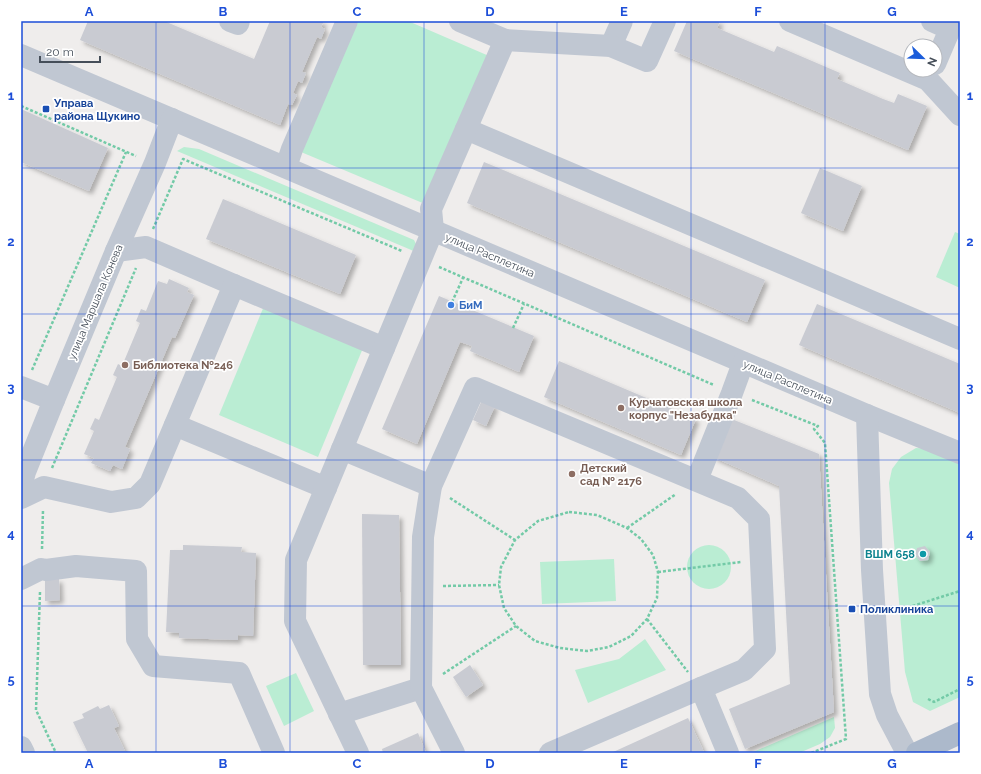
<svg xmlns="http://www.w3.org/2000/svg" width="981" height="774" viewBox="0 0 981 774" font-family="Raleway,sans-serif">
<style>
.green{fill:#baedd3}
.building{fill:#c9cbd2;filter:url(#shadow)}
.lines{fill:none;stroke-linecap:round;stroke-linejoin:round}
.path{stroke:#73caa7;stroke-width:2.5;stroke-dasharray:3 2;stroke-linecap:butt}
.minor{stroke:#c0c7d2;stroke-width:22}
.major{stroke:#acb9cb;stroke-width:22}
.grid{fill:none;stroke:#1d4ed8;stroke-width:1;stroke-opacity:0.55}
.transit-dot{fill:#1a4fb4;stroke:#fff;stroke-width:1.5}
.shop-dot{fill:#3f7fe0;stroke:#fff;stroke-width:1.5}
.education-dot{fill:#8d6e63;stroke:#fff;stroke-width:1.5}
.culture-dot{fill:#0f9aa8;stroke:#fff;stroke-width:1.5}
.labels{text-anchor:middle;stroke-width:3.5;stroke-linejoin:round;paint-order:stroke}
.transit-label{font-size:11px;font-weight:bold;fill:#164399;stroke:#fff;text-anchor:start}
.street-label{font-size:11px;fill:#454e59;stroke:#fff}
.shop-label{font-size:11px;font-weight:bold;fill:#366cbe;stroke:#fff;text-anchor:start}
.education-label{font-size:11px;font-weight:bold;fill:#785e54;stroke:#fff;text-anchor:start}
.culture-label{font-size:11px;font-weight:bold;fill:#0d838f;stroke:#fff;text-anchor:end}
.neatline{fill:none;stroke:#1d4ed8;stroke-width:1.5}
.grid-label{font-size:13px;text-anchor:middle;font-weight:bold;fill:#1d4ed8}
</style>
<defs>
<filter id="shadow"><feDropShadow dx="3.5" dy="3.5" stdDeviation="2" flood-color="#0004"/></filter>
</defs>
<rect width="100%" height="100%" fill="#efedec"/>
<g class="green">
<path d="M358,21H408L489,56L425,204L301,152Z"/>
<path d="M184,147L199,149L414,240L418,248L416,252L177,151Z"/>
<path d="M955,232L960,234V288L936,277Z"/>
<path d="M264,306L363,348L318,457L219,415Z"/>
<path d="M916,448L932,449L960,461V697L930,711L913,702L905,672L889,483L892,469L901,457Z"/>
<circle cx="709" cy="567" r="22"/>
<path d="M614,559L616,601L542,604L540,562Z"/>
<path d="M645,639L666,670L588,703L575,670L619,659Z"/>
<path d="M296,673L314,711L284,726L266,686Z"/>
<path d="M834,717L835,728L830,737L820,744L799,753H751Z"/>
</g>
<g class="building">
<path d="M88,21H164L254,59L270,21H324L321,27L325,29L321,39L317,37L302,72L306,73L302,83L298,81L293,93L297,95L292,105L288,104L280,125L80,40Z"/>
<path d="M687,21H720L717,28L774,52L777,46L840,73L837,79L883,99L894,103L898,94L927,106L908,150L674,51Z"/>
<path d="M21,109L108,148L89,191L21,162Z"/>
<path d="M484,162L765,280L747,322L467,203Z"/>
<path d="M820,168L862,186L843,231L801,213Z"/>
<path d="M223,199L356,255L340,294L206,239Z"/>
<path d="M169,279L189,288L187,292L194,295L175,338L172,337L125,447L130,449L122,469L113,465L110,471L91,463L94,458L84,454L94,431L90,429L95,418L99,420L117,377L113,375L118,364L122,366L140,323L136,321L141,309L146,311L158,281L167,284Z"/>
<path d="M439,296L534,336L519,372L470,351L472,346L460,342L417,444L382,429Z"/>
<path d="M817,304L960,364V413L799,345Z"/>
<path d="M559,361L696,419L681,455L544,397Z"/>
<path d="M482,400L495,406L486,426L473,420Z"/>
<path d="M729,418L819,454L834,712L745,749L729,709L790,684L779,486L713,457Z"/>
<path d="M362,514L399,515L401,665H363Z"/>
<path d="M183,545L242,547L241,552L256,553L253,636L238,635V640L179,638V633L166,632L170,550H183Z"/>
<path d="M925,546L930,552L928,560L920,561L915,555L917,548Z"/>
<path d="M59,579L60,600L45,601V580Z"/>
<path d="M470,665L483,685L466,697L453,677Z"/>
<path d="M109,705L119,726L114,728L126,753H88L73,722L84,718L82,714L98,706L100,709Z"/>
<path d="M688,718L704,752L702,753H611Z"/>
<path d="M418,733L426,753H383L382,749Z"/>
</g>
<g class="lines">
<g class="path">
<path d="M21,106L136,156"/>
<path d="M153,229L183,159L402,251"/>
<path d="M439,267L714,385"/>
<path d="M452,302L463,278"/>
<path d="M513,328L524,304"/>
<path d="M32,370L126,152"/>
<path d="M752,400L818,426L814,429L825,443L846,739L811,753"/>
<path d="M52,468L136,268"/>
<path d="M450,498L515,540"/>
<path d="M569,512L597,515L627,528L641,539L653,555L658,572L657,598L647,619L631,636L609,647L587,651L560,648L535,641L516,626L504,608L499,585L501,567L515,540L538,521Z"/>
<path d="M627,528L676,494"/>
<path d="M42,549L43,510"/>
<path d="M658,572L741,562"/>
<path d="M443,586L499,585"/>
<path d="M40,592L36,710L56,753"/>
<path d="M903,609L960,591"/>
<path d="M647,619L688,672"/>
<path d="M443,674L516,626"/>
<path d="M928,699L934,702L960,689"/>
</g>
<g class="minor">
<path d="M230,21L238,24L239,21"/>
<path d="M460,21L505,40"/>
<path d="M790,21L928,80L960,115"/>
<path d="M932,21L950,29L935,64"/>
<path d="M611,46L622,21"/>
<path d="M21,55L867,415L960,453"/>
<path d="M466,129L960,339"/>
<path d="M286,167L292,149L347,21"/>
<path d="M116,251L146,247L234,285L384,348"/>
<path d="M21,387L54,400"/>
<path d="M867,415L872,570L880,694L887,715L907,753"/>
<path d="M175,425L326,488"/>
<path d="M342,449L431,486"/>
<path d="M697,480L732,393L743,363"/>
<path d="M21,487L25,472L54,400L116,251L155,163L172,119"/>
<path d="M21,498L44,487L111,502L136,498L150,484L234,285"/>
<path d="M21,579L41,569L46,570L76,566L136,571L137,639L153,666L239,673L274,753"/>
<path d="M701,688L728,753"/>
<path d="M339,714L421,688"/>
<path d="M21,747L24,753"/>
<path d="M358,753L295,621L296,560L433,230L431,209L505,40L611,46L647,61L665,21"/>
<path d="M454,753L421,688L423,537L431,486L475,388L738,498L759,519L765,649L744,670L701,688L550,753"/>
</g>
<path class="major" d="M917,753L960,733"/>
</g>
<path class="grid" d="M156,21V753M290,21V753M424,21V753M557,21V753M691,21V753M825,21V753M21,168H960M21,314H960M21,460H960M21,606H960"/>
<g class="transit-dot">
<rect x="42" y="105" width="8" height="8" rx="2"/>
<rect x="848" y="605" width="8" height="8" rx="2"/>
</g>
<circle class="shop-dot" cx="451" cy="305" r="4"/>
<g class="education-dot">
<circle cx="125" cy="365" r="4"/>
<circle cx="621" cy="408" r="4"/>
<circle cx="572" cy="474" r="4"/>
</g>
<circle class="culture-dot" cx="923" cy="554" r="4"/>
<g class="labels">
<g class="transit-label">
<text x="54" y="107">Управа<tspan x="54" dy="13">района Щукино</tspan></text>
<text x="860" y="613">Поликлиника</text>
</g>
<g class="street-label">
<text transform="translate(490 255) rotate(23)" y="4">улица Расплетина</text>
<text transform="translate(95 302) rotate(-67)" y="4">улица Маршала Конева</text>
<text transform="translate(788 382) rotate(23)" y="4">улица Расплетина</text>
</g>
<g class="shop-label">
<text x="459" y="309">БиМ</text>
</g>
<g class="education-label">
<text x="133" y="369">Библиотека №246</text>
<text x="629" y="406">Курчатовская школа<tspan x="629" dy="13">корпус "Незабудка"</tspan></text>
<text x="580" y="472">Детский<tspan x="580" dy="13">сад № 2176</tspan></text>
</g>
<g class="culture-label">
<text x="915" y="558">ВШM 658</text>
</g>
</g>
<rect width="981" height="774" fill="none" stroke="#ffffff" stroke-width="44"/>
<g transform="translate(923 58) rotate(113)"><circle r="19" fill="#ffffff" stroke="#b5b8bd"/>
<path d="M0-3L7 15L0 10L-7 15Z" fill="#1c5dda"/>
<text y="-6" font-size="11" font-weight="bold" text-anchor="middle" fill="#454e59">N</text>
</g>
<path d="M40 56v6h60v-6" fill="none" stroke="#454e59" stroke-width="2"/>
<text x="46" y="56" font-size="12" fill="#454e59" stroke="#ffffff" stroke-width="3" paint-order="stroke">20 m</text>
<rect x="22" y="22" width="937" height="730" class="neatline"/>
<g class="grid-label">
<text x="89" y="16">A</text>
<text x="223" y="16">B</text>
<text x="357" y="16">C</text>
<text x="490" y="16">D</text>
<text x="624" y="16">E</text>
<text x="758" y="16">F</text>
<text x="892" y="16">G</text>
<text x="11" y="100">1</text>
<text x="970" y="100">1</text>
<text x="11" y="246">2</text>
<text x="970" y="246">2</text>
<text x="11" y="392">3</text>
<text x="970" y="392">3</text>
<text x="11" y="538">4</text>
<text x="970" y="538">4</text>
<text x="11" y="684">5</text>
<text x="970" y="684">5</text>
<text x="89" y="768">A</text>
<text x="223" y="768">B</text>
<text x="357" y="768">C</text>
<text x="490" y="768">D</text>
<text x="624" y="768">E</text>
<text x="758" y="768">F</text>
<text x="892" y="768">G</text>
</g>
</svg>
